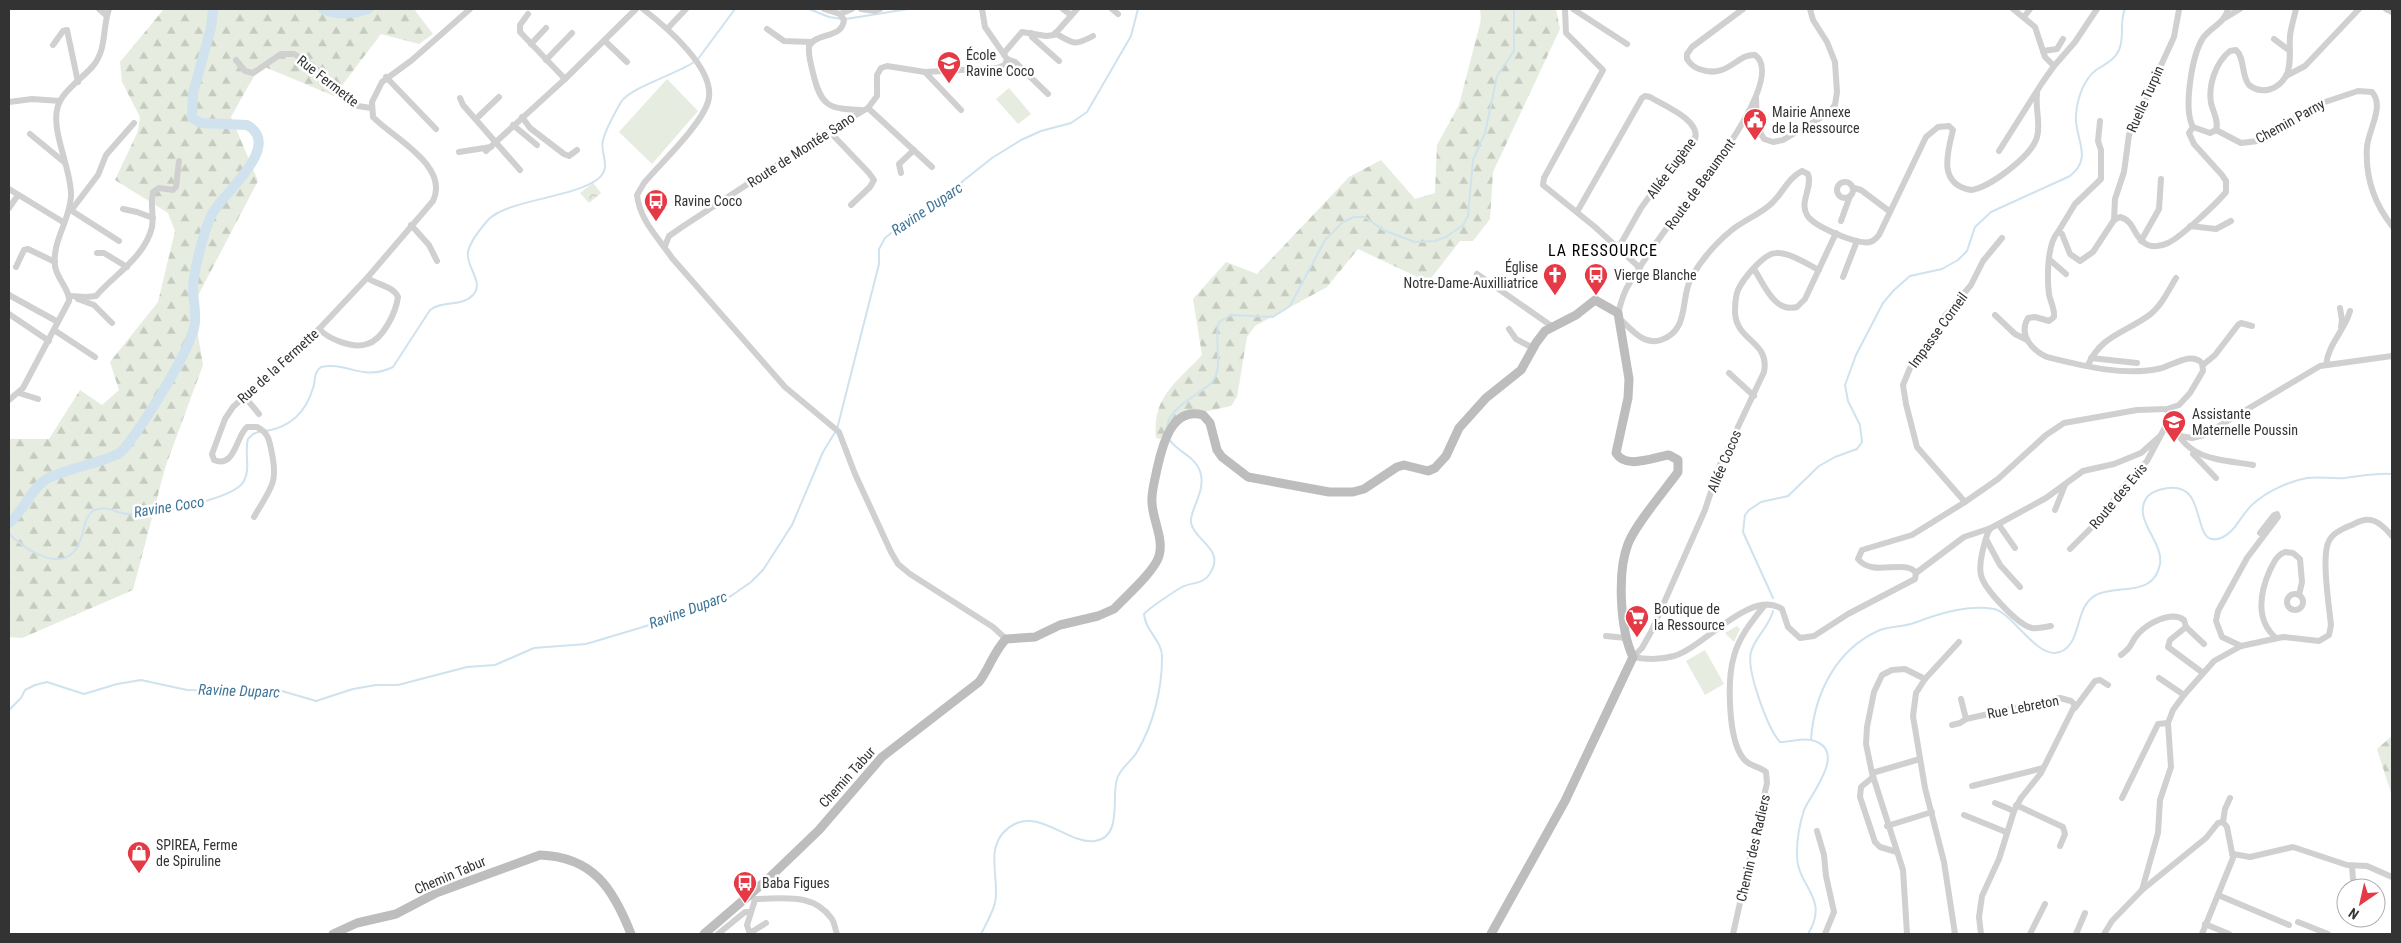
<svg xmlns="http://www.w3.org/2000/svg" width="2401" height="943" viewBox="0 0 2401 943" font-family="'Roboto Condensed',sans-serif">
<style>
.grass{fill:#e6ecdf}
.forest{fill:url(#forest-firs)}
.park{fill:url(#park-crowns)}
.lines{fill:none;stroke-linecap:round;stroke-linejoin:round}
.stream{stroke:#cfe2ee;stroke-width:2}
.river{stroke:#cfe2ee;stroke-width:10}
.street{stroke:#d0d0d0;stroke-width:6}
.secondary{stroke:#bdbdbd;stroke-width:9}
.labels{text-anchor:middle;stroke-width:5;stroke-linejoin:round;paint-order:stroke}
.poi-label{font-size:14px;fill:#333;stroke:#fff;text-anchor:start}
.street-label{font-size:14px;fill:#333;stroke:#fff}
.water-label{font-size:15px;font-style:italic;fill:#3f7597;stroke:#fff}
.quarter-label{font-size:16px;letter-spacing:1px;fill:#000;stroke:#fff}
</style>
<defs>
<pattern id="forest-firs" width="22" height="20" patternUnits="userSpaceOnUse" patternTransform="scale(1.25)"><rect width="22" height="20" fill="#e6ecdf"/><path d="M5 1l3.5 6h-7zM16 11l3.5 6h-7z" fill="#c6cbc0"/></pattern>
<pattern id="park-crowns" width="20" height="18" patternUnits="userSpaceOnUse" patternTransform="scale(1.25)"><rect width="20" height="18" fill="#e6ecdf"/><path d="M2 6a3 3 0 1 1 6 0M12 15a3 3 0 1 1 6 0" fill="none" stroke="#c6cbc0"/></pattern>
</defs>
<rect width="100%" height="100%" fill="#fff"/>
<g class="grass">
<path d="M667,79L698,111L652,164L619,132Z"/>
<path d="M1009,88L1031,114L1018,124L996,99Z"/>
<path d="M1737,626L1740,629L1734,642L1725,633Z"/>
<path d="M1705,650L1724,684L1705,695L1686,661Z"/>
</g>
<g class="forest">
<path d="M164,9H414L433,34L419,44L381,34L334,96L260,65L231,117L258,181L193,305L203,365L165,468L133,590L22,638L9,637V439H49L80,390L102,405L119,390L110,362L158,302L175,231L168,213L115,180L138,131L140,117L122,82L120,62Z"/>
<path d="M1480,9H1556L1560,29L1493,172L1490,219L1473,241H1460L1428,282L1358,249L1327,287L1255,326L1247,337L1237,397L1231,406L1208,411L1184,413L1160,439L1156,438C1152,397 1176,383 1202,355L1193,299L1226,262L1257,274L1349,177L1381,160L1415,199L1435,193L1437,145L1459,105L1481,20Z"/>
<path d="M2392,736V796L2377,749Z"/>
</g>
<path class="park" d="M593,183L601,193L589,203L580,193Z"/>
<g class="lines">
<g class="stream">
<path d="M809,9L829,17L842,19"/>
<path d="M846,19L908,9"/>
<path d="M698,59L735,9"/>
<path d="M1167,427C1169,407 1198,396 1211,383C1225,368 1213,341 1219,322L1231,315L1273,317L1290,306L1325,240L1343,222L1354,217H1365L1383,230L1415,242L1435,241L1446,237L1463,225L1468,216L1473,160L1485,133L1497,76L1514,51V9"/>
<path d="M266,431C290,427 306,412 313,388C316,380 313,373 321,367C346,361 363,382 393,367L430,310C442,300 462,307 473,295C485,282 465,266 468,252C470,242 481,228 488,220C506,200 573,198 598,179C613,167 599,153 603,140C606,128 615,113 621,102C631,87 677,74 694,62"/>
<path d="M9,534C27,551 66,577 80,541C85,530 83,518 94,510C108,505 115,513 128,514C150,514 233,501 244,481C251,468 244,453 248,439L253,434L261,431"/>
<path d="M1773,598L1743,532L1745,515L1749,510L1761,502L1788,496L1819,466L1835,457L1857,449L1862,442L1860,425L1848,401L1845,385L1856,355L1883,303L1894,290L1910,276L1942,269L1958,260L1967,251L1975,227L1991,212L2070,176C2094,157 2074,138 2076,115C2077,100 2083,80 2096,70C2105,64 2114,61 2119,50C2125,37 2119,22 2125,9"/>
<path d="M1773,611C1769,627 1755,637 1751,652C1746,670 1768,729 1780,742C1790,742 1802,738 1811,740C1849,749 1812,792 1804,810C1800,823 1797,839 1797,852C1795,887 1831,896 1808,934"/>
<path d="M9,710L21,698L25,690L35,685L47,682L84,694L117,684L141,680L187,690L282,691L316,701L353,689L376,685H398L467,667L495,665L534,648L586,644L673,618L731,596L751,582L763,570L792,525L823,452L837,429L879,264V249L885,238L911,217L951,194L963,181L992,158L1021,140L1041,131L1071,123L1087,112L1131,36L1138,9"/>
<path d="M1811,740C1814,694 1836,649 1880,630C1891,626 1903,627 1914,623C1938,614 1968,604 1994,609C2014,613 2040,666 2064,650C2082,638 2075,606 2096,595C2117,584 2154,598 2160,564C2164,541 2130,518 2148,496C2153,491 2161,489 2168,488C2210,482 2189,550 2221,538C2236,532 2241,514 2253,504C2266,492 2289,481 2307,478C2319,476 2332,479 2345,478C2361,476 2376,473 2392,474"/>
<path d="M981,934C986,924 992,914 995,903C1000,881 986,852 1003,833C1034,800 1065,845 1095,841C1123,837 1111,797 1117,779C1120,768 1131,762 1137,752C1153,725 1162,690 1162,658C1163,641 1145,631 1144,614C1149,608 1175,591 1182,587C1191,582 1202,585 1209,575C1227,549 1195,542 1191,523C1189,510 1207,491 1200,471C1194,455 1177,452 1169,439"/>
</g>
<g class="river">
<path d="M323,9C339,16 352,14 368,9"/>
<path d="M9,523C24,511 30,490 45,480C62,469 113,461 123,450C141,428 193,348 195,322C196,311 193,299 193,288C193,273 205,227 212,214C222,194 284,146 247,125L201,123L192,118L193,93L211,28L213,9"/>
</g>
<g class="street">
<path d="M99,9L107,16"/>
<path d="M643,9C665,26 718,70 708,102C701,125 661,163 644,183L637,195C640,221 658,237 672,258L785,387L839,432L855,474L891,552L898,564L910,574L993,627L1006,639"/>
<path d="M824,9L840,14L844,20C842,39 817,32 809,46C808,56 811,64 813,73C821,107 829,109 862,110"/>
<path d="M861,9L875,11L880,9"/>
<path d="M1063,9L1071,15"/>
<path d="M1112,9L1118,14"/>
<path d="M1565,9L1566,33L1603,70L1544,178L1543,185L1595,227L1640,268"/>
<path d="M1573,9L1627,44"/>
<path d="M2386,9L2392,12"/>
<path d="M528,14L520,25V32L565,79"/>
<path d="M840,14L852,9"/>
<path d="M2024,17L2030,9"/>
<path d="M2225,18L2240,9"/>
<path d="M668,28L686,9"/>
<path d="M767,29L784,41L811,42"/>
<path d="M1031,33L1032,37L1059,61"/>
<path d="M1055,33C1073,44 1075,46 1093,36"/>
<path d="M2274,39L2290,51"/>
<path d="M605,41L627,62"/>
<path d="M531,44L546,28"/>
<path d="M53,45L63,31L67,30L78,82"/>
<path d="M2043,51L2057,49L2063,39"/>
<path d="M1004,53L1022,32L1046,36L1054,35L1077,9"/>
<path d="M1007,59L1015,62L1048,94"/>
<path d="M236,60L245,71L253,73L281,54H294L308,62L358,106L371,108"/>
<path d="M546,60L572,33"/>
<path d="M2054,66L2075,42L2097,9"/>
<path d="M925,72L961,110"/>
<path d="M2286,76L2305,66L2359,9"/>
<path d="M386,77L436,129"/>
<path d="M460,98L463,105L520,170"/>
<path d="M1756,98L1757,127L1764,139L1773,142L1783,140L1827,114L1835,105L1837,92L1835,62L1827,42L1813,20L1810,9"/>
<path d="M9,102L32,99L60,101"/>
<path d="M868,108L932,167"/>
<path d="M522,117L530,128L564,154L569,156L577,150"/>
<path d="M477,118L499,97"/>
<path d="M513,125L537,145"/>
<path d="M2193,127C2183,109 2192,55 2203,38C2211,27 2225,23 2228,9"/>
<path d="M2216,130L2241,143L2258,141L2316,105L2358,91L2372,92C2385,106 2368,131 2367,147C2365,177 2374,203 2392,226"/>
<path d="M2216,130C2219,121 2213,112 2211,103C2208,85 2216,62 2230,51L2236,50C2245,58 2241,75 2249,85C2262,95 2278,90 2286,76C2292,65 2289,48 2290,36C2291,27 2294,18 2296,9"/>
<path d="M829,131L869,173L874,180L870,187L851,205"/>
<path d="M30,134L64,162"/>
<path d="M486,151L565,79L636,9"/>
<path d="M1999,151L2042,83L2054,66L2045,57L2035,27L2013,9"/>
<path d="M459,152L491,147"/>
<path d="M901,173L899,164L914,150"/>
<circle cx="1845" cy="190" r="8"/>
<path d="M1854,188L1861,190L1889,211"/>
<path d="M9,189L63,222"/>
<path d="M9,208L18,195"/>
<path d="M123,209L137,212L153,218"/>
<path d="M1577,212L1642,98L1645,96L1650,97C1664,106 1701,120 1695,139L1663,178L1641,208L1619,247"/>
<path d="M2114,220L2120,217C2134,221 2133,234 2143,242C2150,248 2160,247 2168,243C2181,237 2217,203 2226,192V181L2222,175L2194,144L2189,133L2193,127L2210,133L2216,130"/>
<path d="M2114,220L2115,199L2124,172L2129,135L2174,37L2179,10"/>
<path d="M1841,221L1850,196"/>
<path d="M411,225L429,245L437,261"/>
<path d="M2190,226L2216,229L2231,221"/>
<path d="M2058,232L2075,204L2101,179V150L2098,141L2100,121"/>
<path d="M119,241L69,209L73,208L98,175L106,155L134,123"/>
<path d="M2141,241L2159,209L2161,179"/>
<path d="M665,246L669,236L682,227L829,131L868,108L877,96V75L881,68L887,66L925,72L997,68L1005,65L1007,59L985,27L982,9"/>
<path d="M97,253H104L127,267"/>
<path d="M2050,260L2066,274"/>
<path d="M16,267L24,250L28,249L55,262"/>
<path d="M1754,269C1764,284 1774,313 1797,307L1805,299L1836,233"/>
<path d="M1477,274L1553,327"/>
<path d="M1843,277L1857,241"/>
<path d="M9,295L58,322"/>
<path d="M70,296L86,297L96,296C115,274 145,257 152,227C154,215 150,203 153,192L159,188L173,190L176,187L179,161"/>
<path d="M78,299L94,305L112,323"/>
<path d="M2340,308L2342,320L2341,327"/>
<path d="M1618,313C1621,303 1623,293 1629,284C1644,260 1666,228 1684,206C1700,185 1787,78 1755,55C1737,53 1728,80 1699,69C1694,67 1690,64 1687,59V54L1692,47L1743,9"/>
<path d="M9,314L49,341"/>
<path d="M1995,315L2015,334L2027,340"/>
<path d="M1620,319C1631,329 1644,346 1661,340C1690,330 1680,299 1691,278C1701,260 1717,242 1733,229C1745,220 1760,214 1771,204C1783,193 1788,178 1802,171L1808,174C1813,187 1799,202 1807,215C1813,226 1857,245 1870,242C1874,241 1876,238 1879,235L1926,137L1938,127L1949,126L1953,130C1947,154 1938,184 1971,190C1989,188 2032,156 2037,137C2041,124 2035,108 2037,94"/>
<path d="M319,329C329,339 352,349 367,344C383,340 396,312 398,297C393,286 378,285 367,278"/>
<path d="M1509,329L1516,339L1533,348"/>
<path d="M54,330L95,357"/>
<path d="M2091,358L2137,363"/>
<path d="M2088,365C2101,336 2124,333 2148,316C2161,307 2168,291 2176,278"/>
<path d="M2203,365L2215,355L2238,325L2241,323L2252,326"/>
<path d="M2326,365C2328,344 2345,330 2350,311"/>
<path d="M1729,373L1754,396"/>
<path d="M19,393L38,399"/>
<path d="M244,396L259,414"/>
<path d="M9,400L23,388L69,301C70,290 57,279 55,266C52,240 70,221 71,196C72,171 52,134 57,110C60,92 82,79 93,66C107,49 102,29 109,9"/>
<path d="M2167,409C2181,459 2209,458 2253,465"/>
<path d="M2180,436L2192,438L2204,435L2320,366L2392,356"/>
<path d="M2193,454L2216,478"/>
<path d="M1965,502L1917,447L1906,404L1903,385L1910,368L1937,337L1945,316L1971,285L1983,261L2002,238"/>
<path d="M2055,510L2065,485"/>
<path d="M254,517C271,487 279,484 271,449C269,438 267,432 257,427H247C236,436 235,469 214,460L212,454L225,419L233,407L319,329L367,278L433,201C450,166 393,138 373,117L372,102L382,82L412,60L470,9"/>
<path d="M1999,525L2015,548"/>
<path d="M1986,539L2000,565L2020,587"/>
<path d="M2070,549L2107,512L2117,494L2147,461L2170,418"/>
<path d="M1916,573L1964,537L1991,528"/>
<circle cx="2295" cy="602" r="8"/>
<path d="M2051,626C2045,627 2038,629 2032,628C2018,625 1984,589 1981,575C1978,563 1984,544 1988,532L1991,528L2046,498L2083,471L2114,464L2141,453L2159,437"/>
<path d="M2186,627L2204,644"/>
<path d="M1606,636L1626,638"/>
<path d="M2276,638C2255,620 2260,592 2270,570C2274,562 2277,555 2285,552L2293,553L2300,559L2302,582L2299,595"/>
<path d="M2241,646L2222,637L2216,621L2218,611L2247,558L2278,517L2277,514L2274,515L2260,533"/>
<path d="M2121,655C2134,646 2129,644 2138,634C2147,624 2171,610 2184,620L2186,627L2170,640L2168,647L2203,673"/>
<path d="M1633,657C1647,660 1660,660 1674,656C1703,648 1751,588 1782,609L1788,627L1800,638L1814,636L1848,614L1915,579L1916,573C1905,558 1873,578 1858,559L1862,550L1912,535L1965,502L1998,479L2046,435L2064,423L2137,410L2167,409L2179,405L2190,393L2203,371L2202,363C2191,352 2175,364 2162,368C2126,377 2083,366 2047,357C2032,350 2018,335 2028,318L2035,317L2049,321L2054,317C2055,309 2050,301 2049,294C2047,279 2047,243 2058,232L2062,234L2070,254L2080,261L2093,252L2114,220"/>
<path d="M1633,657L1642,648L1651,632L1705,510L1719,467L1764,372C1770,341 1737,342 1735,313C1735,305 1735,297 1738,290C1743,279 1764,253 1776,253C1789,252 1807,264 1819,270"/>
<path d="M2159,678L2184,695"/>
<path d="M1925,679L1959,642"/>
<path d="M1961,699L1966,719"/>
<path d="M2075,708L2095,681L2100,680L2108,685"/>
<path d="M1952,725L1960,723L1966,719L2060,698L2071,701L2075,705L2041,773L2021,798L2014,811L1999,859L1982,896L1979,917L1981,934"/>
<path d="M1872,773L1920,759"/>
<path d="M1873,777L1861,787L1860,797L1875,842L1880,847L1897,852"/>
<path d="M1972,786L2043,768"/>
<path d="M2122,798L2158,724L2168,723"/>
<path d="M1995,803L2014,811"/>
<path d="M2016,805L2063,827L2065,834L2060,846"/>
<path d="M1964,815L2006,832"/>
<path d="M1887,826L1932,812"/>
<path d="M1817,831L1824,855L1826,876L1834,912L1825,934"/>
<path d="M2233,854L2250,857L2293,847L2347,865L2367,866L2392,877"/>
<path d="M2352,866L2353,880L2359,888"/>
<path d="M2142,890L2206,838L2218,823L2223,822"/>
<path d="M2218,895L2289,925"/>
<path d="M755,899C783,899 813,892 832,919C835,924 835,929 837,934"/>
<path d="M2298,922L2328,934"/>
<path d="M2205,924L2229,934"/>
<path d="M750,933L766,923"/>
<path d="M718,934L745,912H750"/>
<path d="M750,934L747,925L754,903L755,899L752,897"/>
<path d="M1733,934L1767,783L1766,772C1758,765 1749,767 1743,758C1728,739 1727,679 1734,656C1739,637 1752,621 1764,606"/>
<path d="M1907,934L1903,870L1872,773L1866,744L1867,727L1874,692L1882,675L1892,670L1905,669L1925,679L1916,693L1913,716L1925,788L1944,862L1955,934"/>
<path d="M2030,934L2045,904"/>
<path d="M2076,934L2085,913"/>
<path d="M2104,934L2112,921L2142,890L2158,833L2160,800L2171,767L2168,723L2173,710L2184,695L2214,661L2241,646L2283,637L2319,641L2329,635L2331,625C2329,606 2321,555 2329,541C2333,532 2345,528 2354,524C2371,514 2381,523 2392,536"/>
<path d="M2202,934L2233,858L2227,827L2223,822L2225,809L2230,798"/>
</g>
<g class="secondary">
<path d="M333,934L357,923L396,914L436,893L540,855C593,857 613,888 631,934"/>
<path d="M704,934L768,879L819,830L882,757L979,682C989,669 994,651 1006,639L1035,637L1060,625L1098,616L1114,609C1126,596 1154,572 1159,556C1164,539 1153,521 1152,503C1151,492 1155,480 1157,469C1162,447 1171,406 1203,415L1210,423L1217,450L1222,457L1248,477L1329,492H1353L1364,489L1397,467L1404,465L1428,471L1435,468L1446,456L1459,428L1486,398L1521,370L1536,343L1545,331L1576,315L1595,300L1618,313L1629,379L1628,398L1616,453C1626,470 1654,457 1669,455L1678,460V472C1665,490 1635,525 1628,544C1617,572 1620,630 1633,657L1565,801L1491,934"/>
</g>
</g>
<defs>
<g id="school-pin" transform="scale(1.25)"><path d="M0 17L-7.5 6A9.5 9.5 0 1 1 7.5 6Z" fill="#e63946" stroke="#fff"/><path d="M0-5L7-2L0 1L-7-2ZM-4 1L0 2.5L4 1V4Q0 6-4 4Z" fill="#fff"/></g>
<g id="civic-pin" transform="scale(1.25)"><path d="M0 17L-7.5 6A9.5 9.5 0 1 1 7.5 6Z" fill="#e63946" stroke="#fff"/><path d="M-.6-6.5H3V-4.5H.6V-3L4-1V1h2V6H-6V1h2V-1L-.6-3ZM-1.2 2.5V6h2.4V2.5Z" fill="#fff"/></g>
<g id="bus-pin" transform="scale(1.25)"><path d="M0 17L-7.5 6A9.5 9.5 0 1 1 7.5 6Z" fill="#e63946" stroke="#fff"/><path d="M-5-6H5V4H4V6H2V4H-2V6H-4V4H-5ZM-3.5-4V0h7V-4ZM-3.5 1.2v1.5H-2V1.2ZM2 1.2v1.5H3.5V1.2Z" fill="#fff"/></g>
<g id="church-pin" transform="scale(1.25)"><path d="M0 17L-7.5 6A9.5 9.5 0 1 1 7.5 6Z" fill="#e63946" stroke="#fff"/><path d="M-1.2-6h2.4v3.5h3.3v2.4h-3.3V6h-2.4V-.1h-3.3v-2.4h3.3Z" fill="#fff"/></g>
<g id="supermarket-pin" transform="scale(1.25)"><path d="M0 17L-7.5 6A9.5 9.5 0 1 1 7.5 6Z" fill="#e63946" stroke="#fff"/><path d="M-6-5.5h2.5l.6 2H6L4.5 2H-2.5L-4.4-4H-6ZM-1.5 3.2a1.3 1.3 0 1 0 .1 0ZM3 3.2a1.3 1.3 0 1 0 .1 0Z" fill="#fff"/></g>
<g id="shop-pin" transform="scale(1.25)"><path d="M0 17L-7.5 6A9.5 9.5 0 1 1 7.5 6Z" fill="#e63946" stroke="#fff"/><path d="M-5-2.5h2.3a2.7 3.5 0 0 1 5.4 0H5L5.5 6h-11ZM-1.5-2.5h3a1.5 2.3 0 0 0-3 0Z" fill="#fff"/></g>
</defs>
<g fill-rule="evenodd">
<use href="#school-pin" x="949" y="63"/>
<use href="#civic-pin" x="1755" y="120"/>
<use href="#bus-pin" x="656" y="201"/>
<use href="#church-pin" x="1555" y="275"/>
<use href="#bus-pin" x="1596" y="275"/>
<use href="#school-pin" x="2174" y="422"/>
<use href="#supermarket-pin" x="1637" y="617"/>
<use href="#shop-pin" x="139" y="853"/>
<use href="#bus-pin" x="745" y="883"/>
</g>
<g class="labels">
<g class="poi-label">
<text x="966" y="60">École<tspan x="966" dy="16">Ravine Coco</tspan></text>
<text x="1772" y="117">Mairie Annexe<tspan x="1772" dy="16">de la Ressource</tspan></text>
<text x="674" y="206">Ravine Coco</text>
<text x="1538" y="272" text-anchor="end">Église<tspan x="1538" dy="16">Notre-Dame-Auxilliatrice</tspan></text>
<text x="1614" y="280">Vierge Blanche</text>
<text x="2192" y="419">Assistante<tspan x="2192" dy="16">Maternelle Poussin</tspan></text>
<text x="1654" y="614">Boutique de<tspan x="1654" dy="16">la Ressource</tspan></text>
<text x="156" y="850">SPIREA, Ferme<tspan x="156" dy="16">de Spiruline</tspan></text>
<text x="762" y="888">Baba Figues</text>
</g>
<g class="street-label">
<text transform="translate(328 81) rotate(38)" y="5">Rue Fermette</text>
<text transform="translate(2145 99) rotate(-66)" y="5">Ruelle Turpin</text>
<text transform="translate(2290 121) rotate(-29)" y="5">Chemin Parny</text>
<text transform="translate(801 150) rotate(-33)" y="5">Route de Montée Sano</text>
<text transform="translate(1671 168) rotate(-53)" y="5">Allée Eugène</text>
<text transform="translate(1700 184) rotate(-54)" y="5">Route de Beaumont</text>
<text transform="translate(1938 330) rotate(-54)" y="5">Impasse Corneil</text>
<text transform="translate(278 366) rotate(-42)" y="5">Rue de la Fermette</text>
<text transform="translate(1724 461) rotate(-67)" y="5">Allée Cocos</text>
<text transform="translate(2118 496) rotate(-50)" y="5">Route des Evis</text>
<text transform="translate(2023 707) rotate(-11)" y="5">Rue Lebreton</text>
<text transform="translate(847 777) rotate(-48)" y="5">Chemin Tabur</text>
<text transform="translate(1753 848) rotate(-77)" y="5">Chemin des Radiers</text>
<text transform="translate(450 875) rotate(-23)" y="5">Chemin Tabur</text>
</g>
<g class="water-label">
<text transform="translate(927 209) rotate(-34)" y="5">Ravine Duparc</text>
<text transform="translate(169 507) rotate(-9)" y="5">Ravine Coco</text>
<text transform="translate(688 610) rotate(-20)" y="5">Ravine Duparc</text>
<text transform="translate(239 691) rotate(2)" y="5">Ravine Duparc</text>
</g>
<g class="quarter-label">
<text x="1603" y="256">LA RESSOURCE</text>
</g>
</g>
<rect width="2401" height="943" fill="none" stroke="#333333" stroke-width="20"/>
<g transform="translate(2361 903) rotate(214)"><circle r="24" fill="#ffffff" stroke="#adadad"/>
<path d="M0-4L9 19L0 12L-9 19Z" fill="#e63946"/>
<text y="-8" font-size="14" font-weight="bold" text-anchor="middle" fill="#333333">N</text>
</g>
</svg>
